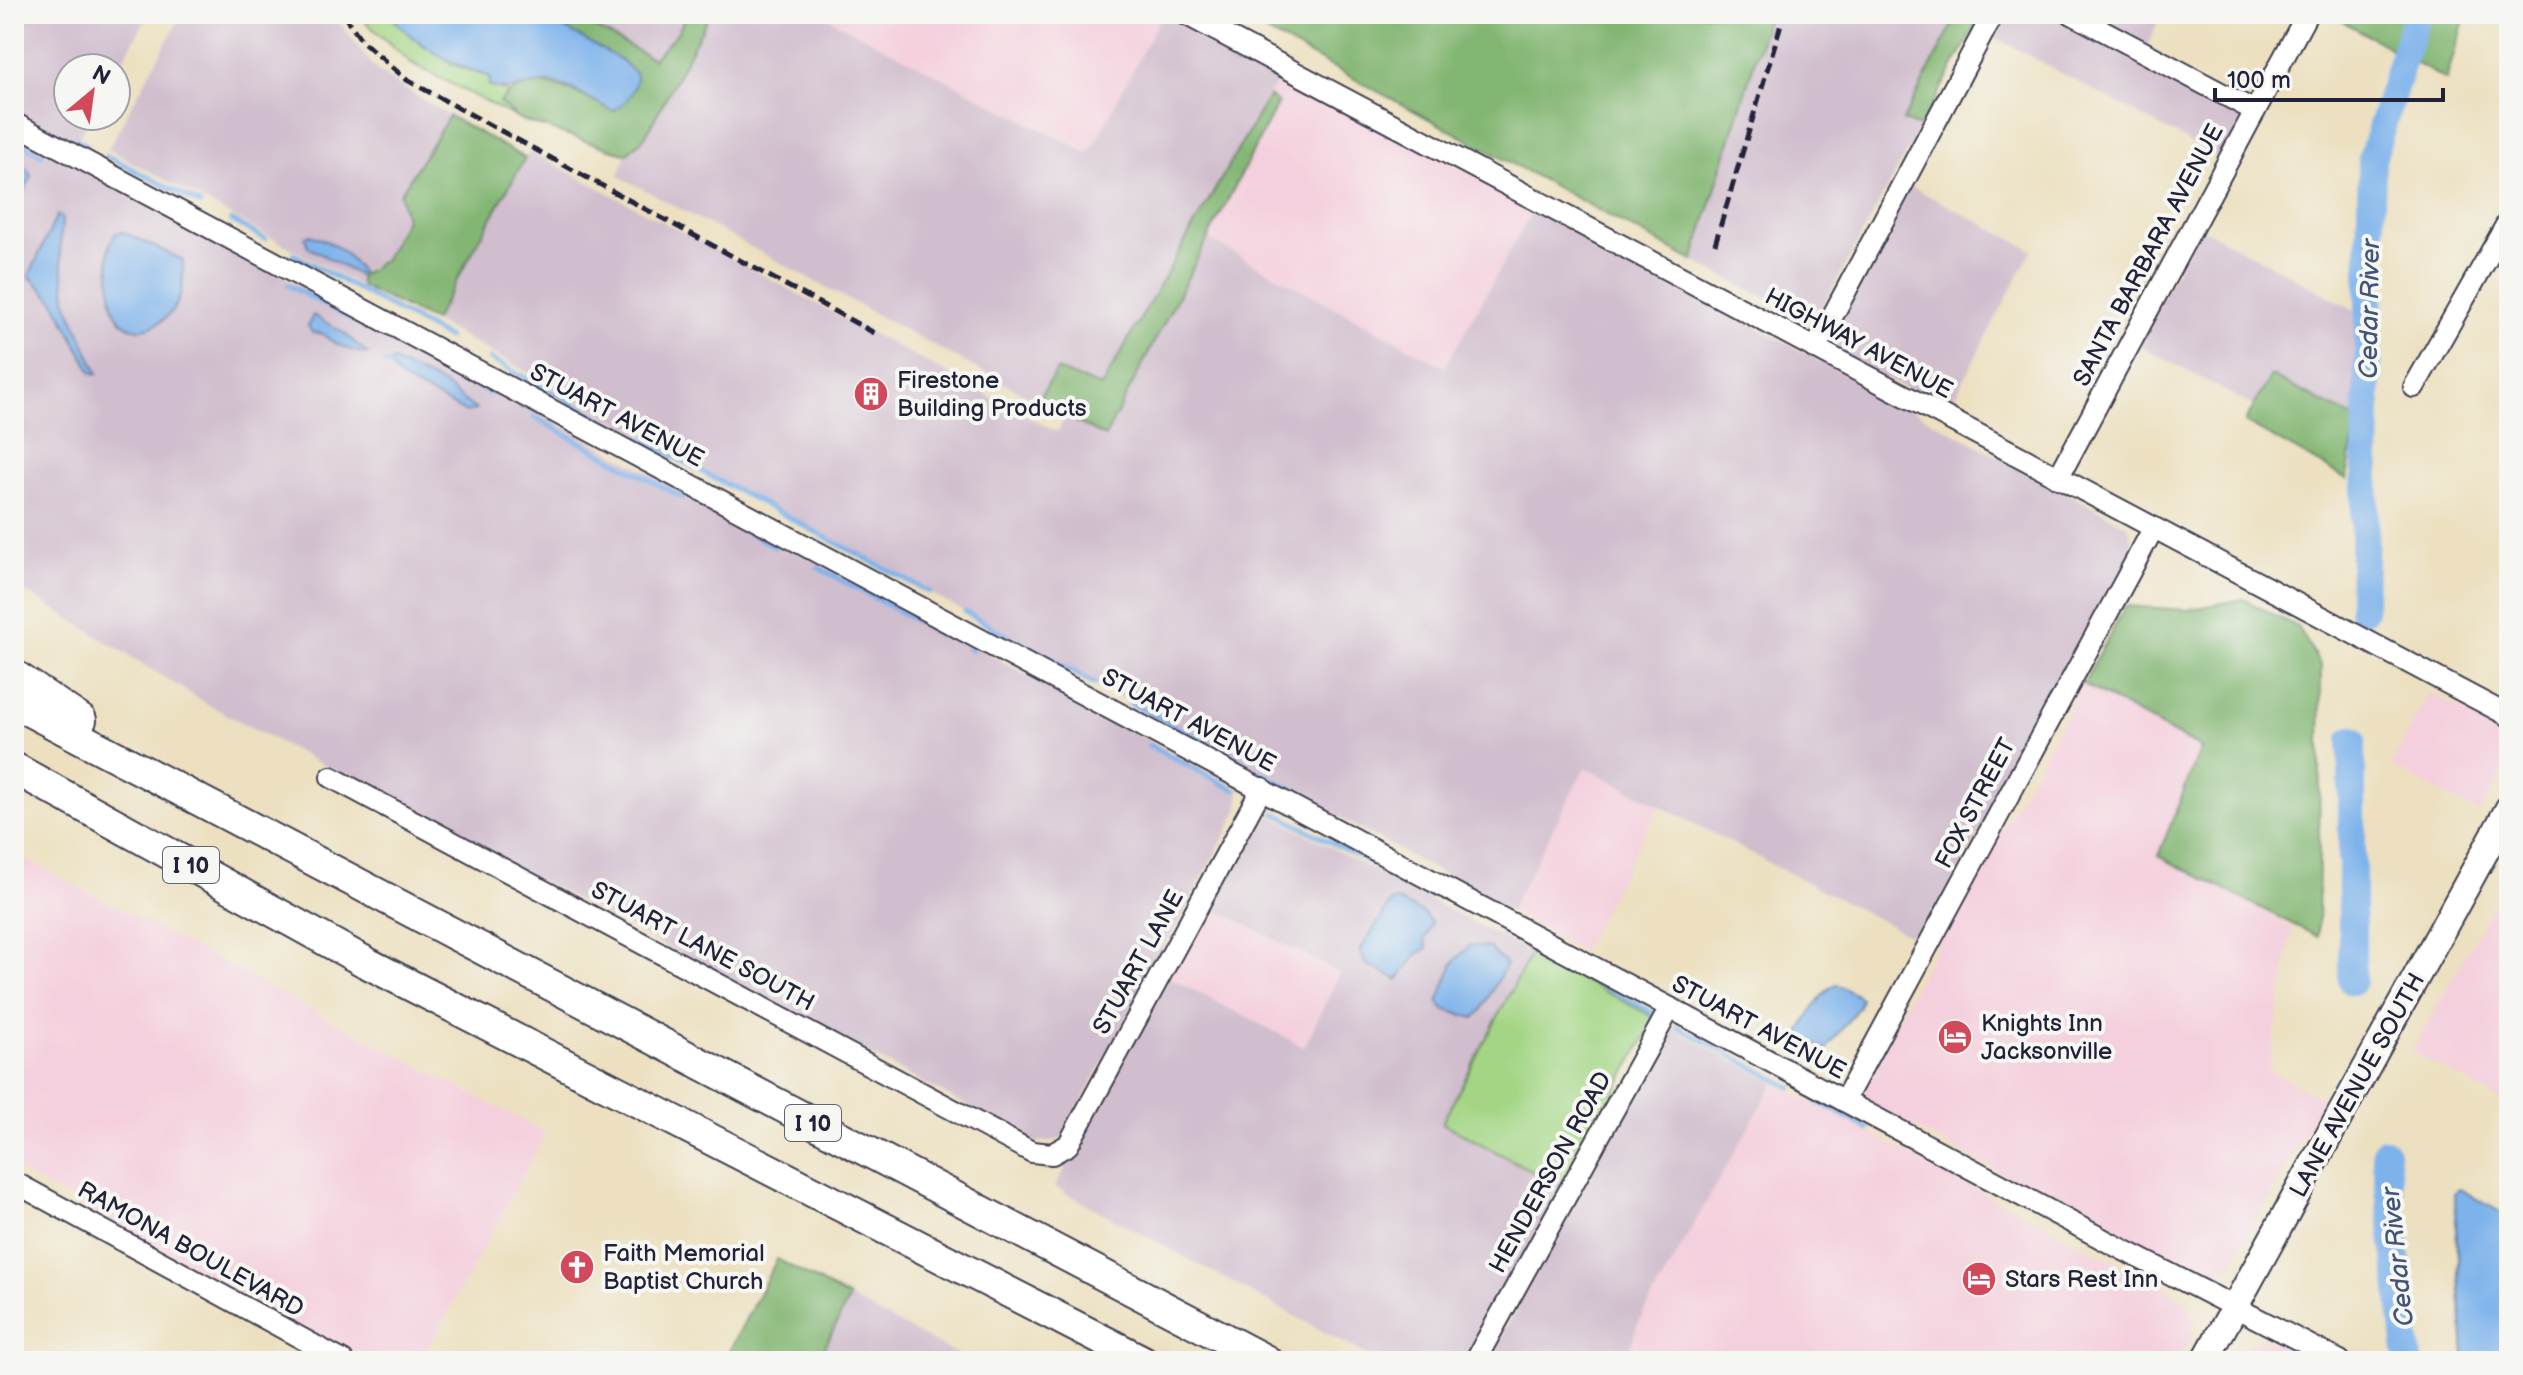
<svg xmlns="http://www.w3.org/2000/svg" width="2523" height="1375" viewBox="0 0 2523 1375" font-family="'Balsamiq Sans',sans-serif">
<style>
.built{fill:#f4cfdd}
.industrial{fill:#d0bdcd;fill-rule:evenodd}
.green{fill:#a3d584;stroke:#627c60;stroke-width:2}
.forest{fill:#82b672;stroke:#526c56;stroke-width:2}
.water{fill:#7db2eb;stroke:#506a93;stroke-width:2}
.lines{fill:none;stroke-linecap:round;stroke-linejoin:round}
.stream{stroke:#7db2eb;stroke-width:5}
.river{stroke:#7db2eb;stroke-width:28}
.minor-casing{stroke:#403e4f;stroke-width:24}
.major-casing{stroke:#403e4f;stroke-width:30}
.highway-casing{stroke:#403e4f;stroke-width:34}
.minor{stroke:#fff;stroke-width:20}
.major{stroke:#fff;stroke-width:26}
.highway{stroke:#fff;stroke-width:30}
.rail{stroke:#22223b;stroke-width:5;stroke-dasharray:12 6;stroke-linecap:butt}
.labels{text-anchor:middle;stroke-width:8;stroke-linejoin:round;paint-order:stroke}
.shield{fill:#f6f6f2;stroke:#626272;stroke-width:2}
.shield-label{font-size:22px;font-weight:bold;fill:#22223b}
.street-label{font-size:24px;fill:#22223b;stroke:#f6f6f2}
.poi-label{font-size:24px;fill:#22223b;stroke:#f6f6f2;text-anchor:start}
.water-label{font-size:26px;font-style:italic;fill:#425479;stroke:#f6f6f2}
</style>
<rect width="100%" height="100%" fill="#f6f6f2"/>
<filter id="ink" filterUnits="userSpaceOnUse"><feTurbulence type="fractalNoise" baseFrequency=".0125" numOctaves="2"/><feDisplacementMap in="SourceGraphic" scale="16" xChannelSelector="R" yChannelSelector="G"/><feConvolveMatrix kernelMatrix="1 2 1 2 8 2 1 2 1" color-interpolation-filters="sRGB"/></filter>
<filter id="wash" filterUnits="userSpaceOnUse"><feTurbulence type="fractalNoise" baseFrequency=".006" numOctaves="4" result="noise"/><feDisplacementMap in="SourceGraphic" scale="32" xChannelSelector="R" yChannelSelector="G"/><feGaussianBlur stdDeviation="1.8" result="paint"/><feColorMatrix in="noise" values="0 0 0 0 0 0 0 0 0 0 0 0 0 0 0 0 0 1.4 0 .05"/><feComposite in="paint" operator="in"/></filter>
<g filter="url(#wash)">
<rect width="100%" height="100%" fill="#ece0c0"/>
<g class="built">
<path d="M820,14H1162L1090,154Z"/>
<path d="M1281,73L1534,208L1445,368L1208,239L1278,104L1269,96Z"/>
<path d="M2083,684L2202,748L2158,856L2292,927L2269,1070L2323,1099L2234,1260L2220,1271L2192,1272L1865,1102L1861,1082Z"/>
<path d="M2429,692L2491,726L2507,751L2505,768L2479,813L2391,766Z"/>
<path d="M1585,767L1659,805L1582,951L1510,911Z"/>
<path d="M14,853L546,1133L421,1361H362L14,1168Z"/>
<path d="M2509,876V1105L2412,1052Z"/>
<path d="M1206,904L1341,973L1303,1047L1168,977Z"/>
<path d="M1774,1083L2176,1294L2189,1305L2194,1322L2190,1340L2179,1361H1627L1637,1325Z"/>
<path d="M2263,1339L2277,1342L2314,1361H2231L2242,1348Z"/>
</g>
<g class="industrial">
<path d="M14,14H149L116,72V68H68V116H91L78,138L44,130L14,114Z"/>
<path d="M182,14H332L377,71L449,116L400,194L407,219L385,259L361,272L346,254L321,238L305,237V242L318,254L360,276L361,286L108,149Z"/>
<path d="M570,14H687L677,33L653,59Z"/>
<path d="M710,14H820L1089,154L1162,14L1281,73L1101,388L1057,370L1037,401L619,176L626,154L645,137Z"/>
<path d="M1769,14H1958L1904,121L1920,127L1814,323L1693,261Z"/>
<path d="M2002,14H2060L2236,107L2243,119L2221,159L1991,35Z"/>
<path d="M2087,14H2162L2147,46Z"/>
<path d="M14,132L1240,789L1238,811L1061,1140L1035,1142L205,703L14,584Z"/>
<path d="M530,151L1057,432L1066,416L1105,437L1208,239L1445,367L1534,208L2128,526L2135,549L1920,941L1585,767L1510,911L434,321Z"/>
<path d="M1908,185L2032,250L1947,411L1842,355L1833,340V328Z"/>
<path d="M2200,227L2360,313L2356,419L2272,376L2253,406L2137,344Z"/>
<path d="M1271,816L1531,953L1442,1122L1562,1187L1468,1361H1378L1055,1187L1168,977L1304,1047L1340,973L1206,904L1254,820ZM1396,900L1423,913L1432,923L1425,940L1427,949L1418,952L1398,980H1392L1366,964L1360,951L1390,903Z"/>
<path d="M1669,1027L1774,1083L1637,1325L1627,1361H1488Z"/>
<path d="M849,1298L970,1361H818Z"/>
</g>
<g class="green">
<path d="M357,14H389L453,65L490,77L489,86L508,92L500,103L519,119L411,63Z"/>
<path d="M1531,953L1656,1018L1562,1187L1442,1123Z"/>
</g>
<g class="forest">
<path d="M539,14H570L653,59L677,33L687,14H710L645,137L626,154L519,119L500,103C525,72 564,85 594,102L621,60Z"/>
<path d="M1234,14H1769L1693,261Z"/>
<path d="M1958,14H1982L1920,127L1903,121Z"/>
<path d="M2330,14H2466L2446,80Z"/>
<path d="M1269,96L1278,103L1105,437L1037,401L1057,370L1101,387Z"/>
<path d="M449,116L525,158L434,321L361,286L360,276L385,259L406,219L400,194Z"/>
<path d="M2271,376L2356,419L2347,479L2245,422Z"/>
<path d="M2243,599L2298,627L2321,666L2318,937L2158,856L2201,748L2083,684L2125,606L2187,610Z"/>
<path d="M777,1259L849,1298L818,1361H724Z"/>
</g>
<g class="water">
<path d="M389,14H539L621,60L636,74C636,92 628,101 613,111C593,102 567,81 544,83C520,84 515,94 489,86L490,77C451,64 416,46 389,14Z"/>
<path d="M14,161L29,171L31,177L14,213Z"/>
<path d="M57,215L62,217L60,250L67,304L98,374L92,373L54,301L29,276Z"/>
<path d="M123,232L183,260C183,273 184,291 177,303C165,327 129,343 115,311C110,301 111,286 110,274C109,258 106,246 116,233Z"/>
<path d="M309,235C331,240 349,254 361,272L360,276L308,247L305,237Z"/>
<path d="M313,315L344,333L368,354C352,352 334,345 323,334L312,332L308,326Z"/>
<path d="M393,361L443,384L476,410L465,412L401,379L389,365Z"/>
<path d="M1396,900L1423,913L1432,923L1425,940L1427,949L1418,953L1398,980L1366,964L1360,951L1390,903Z"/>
<path d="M1470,945L1490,948L1506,965L1481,1011L1474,1018L1445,1010L1438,1002L1453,963Z"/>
<path d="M1837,984L1861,998L1859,1006L1826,1050L1799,1035C1808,1018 1819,992 1837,984Z"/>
<path d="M2460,1189L2509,1217V1361H2466L2464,1357L2454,1193Z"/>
</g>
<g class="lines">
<g class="stream">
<path d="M14,139L42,155"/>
<path d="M76,139L87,145"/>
<path d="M107,156L200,204"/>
<path d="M231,220L265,239"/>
<path d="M293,254L448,338"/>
<path d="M288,285L379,334"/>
<path d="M396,343L491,394"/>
<path d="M490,359L929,592"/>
<path d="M385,363L389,365"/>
<path d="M534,417L683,498"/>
<path d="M726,520L775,547"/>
<path d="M819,568L941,634"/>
<path d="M965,612L1095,684"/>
<path d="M968,649L972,651"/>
<path d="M1130,703L1242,761"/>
<path d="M1149,745L1235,790"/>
<path d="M1258,771L1301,794"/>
<path d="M1275,813L1424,891"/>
<path d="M1502,932L1539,950"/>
<path d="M1553,959L1653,1013"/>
<path d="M1678,1027L1792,1088"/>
<path d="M1817,1101L1868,1129"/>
</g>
<g class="river">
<path d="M2363,610L2372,158L2417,14"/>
<path d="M2352,740V981"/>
<path d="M2385,1152L2408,1361"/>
</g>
</g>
</g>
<g filter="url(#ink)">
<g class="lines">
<g class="minor-casing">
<g id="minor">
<path d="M1185,14L2509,716"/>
<path d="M2072,14L2255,111"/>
<path d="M14,123L2110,1243L2340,1361"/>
<path d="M1815,349L1993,14"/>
<path d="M2414,387L2509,220"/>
<path d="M2058,478L2307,14"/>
<path d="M331,777L1032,1152L1052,1154L1068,1145L1262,788"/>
<path d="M1844,1101L2153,529"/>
<path d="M14,1182L343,1361"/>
<path d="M1475,1361L1670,1008"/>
</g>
</g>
<g class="major-casing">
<path id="major" d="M2205,1361L2509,808"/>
</g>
<g class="highway-casing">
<g id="highway">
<path d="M14,675L81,720"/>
<path d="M14,703L1267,1361"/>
<path d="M14,768L367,963L1143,1361"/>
</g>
</g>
<use href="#minor" class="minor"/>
<use href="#major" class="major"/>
<use href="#highway" class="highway"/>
<g class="rail">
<path d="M343,14L362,41L407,80L878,335"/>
<path d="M1715,244L1784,14"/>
</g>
</g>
</g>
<defs>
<g id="building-disc" transform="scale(1.8)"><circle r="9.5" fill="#d1495b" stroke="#f6f6f2"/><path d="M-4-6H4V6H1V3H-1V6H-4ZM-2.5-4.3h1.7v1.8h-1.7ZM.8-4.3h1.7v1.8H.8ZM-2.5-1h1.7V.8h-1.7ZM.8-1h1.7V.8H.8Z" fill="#fff"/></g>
<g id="hotel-disc" transform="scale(1.8)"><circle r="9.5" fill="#d1495b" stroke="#f6f6f2"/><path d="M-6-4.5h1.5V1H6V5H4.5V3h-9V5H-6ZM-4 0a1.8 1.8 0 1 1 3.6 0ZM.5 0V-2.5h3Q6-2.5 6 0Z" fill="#fff"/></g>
<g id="church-disc" transform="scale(1.8)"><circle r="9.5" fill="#d1495b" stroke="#f6f6f2"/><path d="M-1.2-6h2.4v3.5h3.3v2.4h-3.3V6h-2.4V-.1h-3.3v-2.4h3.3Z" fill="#fff"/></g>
</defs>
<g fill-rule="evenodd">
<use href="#building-disc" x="871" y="394"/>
<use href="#hotel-disc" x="1955" y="1037"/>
<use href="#church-disc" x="577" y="1267"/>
<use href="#hotel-disc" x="1979" y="1279"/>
</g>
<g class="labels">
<g class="shield">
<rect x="163" y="847" width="56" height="36" rx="6"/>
<rect x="785" y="1105" width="56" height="36" rx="6"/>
</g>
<g class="shield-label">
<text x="191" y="873">I 10</text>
<text x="813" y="1131">I 10</text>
</g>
<g class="street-label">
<text transform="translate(2148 255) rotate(-62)" y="8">SANTA BARBARA AVENUE</text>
<text transform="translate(1859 343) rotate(28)" y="8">HIGHWAY AVENUE</text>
<text transform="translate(617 415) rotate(28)" y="8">STUART AVENUE</text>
<text transform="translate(1189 720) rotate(28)" y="8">STUART AVENUE</text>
<text transform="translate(1975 803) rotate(-62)" y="8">FOX STREET</text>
<text transform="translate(703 946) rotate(28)" y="8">STUART LANE SOUTH</text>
<text transform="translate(1138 962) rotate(-61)" y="8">STUART LANE</text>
<text transform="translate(1759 1027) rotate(28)" y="8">STUART AVENUE</text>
<text transform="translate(2357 1085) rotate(-61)" y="8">LANE AVENUE SOUTH</text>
<text transform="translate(1550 1172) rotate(-61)" y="8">HENDERSON ROAD</text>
<text transform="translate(191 1249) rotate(29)" y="8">RAMONA BOULEVARD</text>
</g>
<g class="poi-label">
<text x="897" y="388">Firestone<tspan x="897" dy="28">Building Products</tspan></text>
<text x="1981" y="1031">Knights Inn<tspan x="1981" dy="28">Jacksonville</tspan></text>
<text x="603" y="1261">Faith Memorial<tspan x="603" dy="28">Baptist Church</tspan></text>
<text x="2005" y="1287">Stars Rest Inn</text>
</g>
<g class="water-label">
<text transform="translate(2369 309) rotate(-89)" y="9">Cedar River</text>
<text transform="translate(2397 1257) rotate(-96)" y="9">Cedar River</text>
</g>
</g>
<rect width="2523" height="1375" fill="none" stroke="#f6f6f2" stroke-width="48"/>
<g transform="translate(92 92) rotate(29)"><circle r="38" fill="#f6f6f2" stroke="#a1a1a9" stroke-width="2"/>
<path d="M0-6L14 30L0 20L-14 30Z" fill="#d1495b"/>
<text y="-12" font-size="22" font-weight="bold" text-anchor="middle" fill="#22223b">N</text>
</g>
<path d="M2215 88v12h228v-12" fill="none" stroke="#22223b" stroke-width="4"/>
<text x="2227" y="88" font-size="24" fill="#22223b" stroke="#f6f6f2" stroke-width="6" paint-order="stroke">100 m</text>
</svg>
